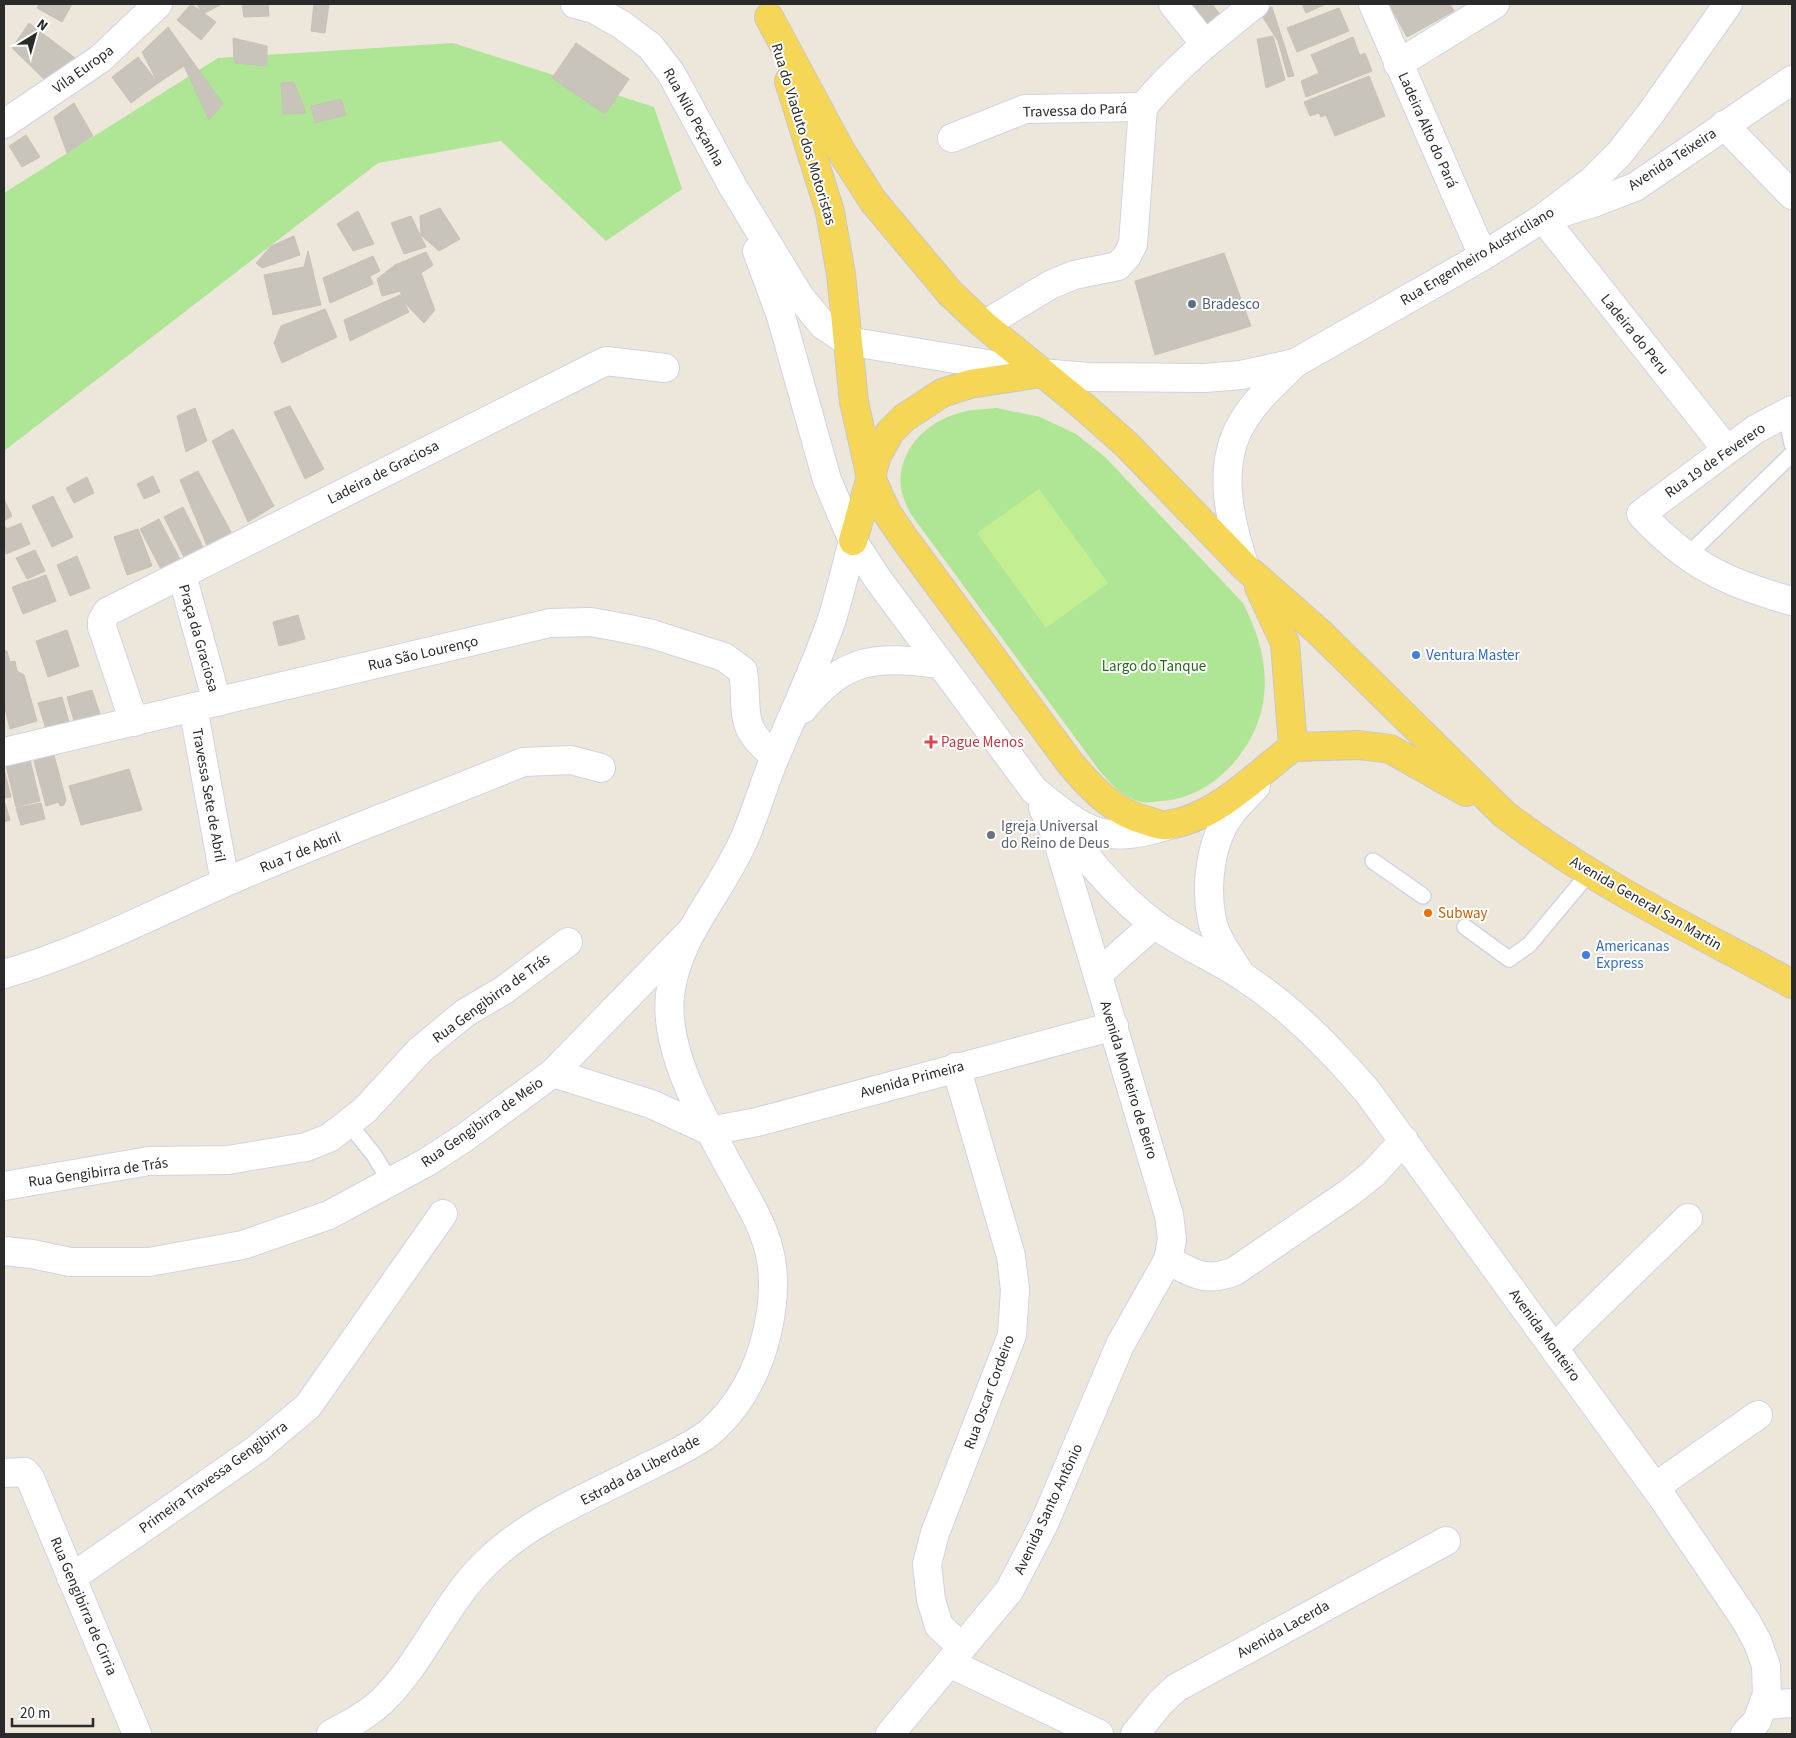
<svg xmlns="http://www.w3.org/2000/svg" width="1796" height="1738" viewBox="0 0 1796 1738" font-family="'Source Sans 3',sans-serif">
<style>
.green{fill:#aee695}
.pitch{fill:#c3ee91}
.building{fill:#c8c3bb;stroke:#c8c2b5}
.lines{fill:none;stroke-linecap:round;stroke-linejoin:round}
.service-casing{stroke:#d0d3e4;stroke-width:18}
.minor-casing{stroke:#d0d3e4;stroke-width:30}
.tertiary-casing{stroke:#d0d3e4;stroke-width:30}
.secondary-casing{stroke:#d0d3e4;stroke-width:30}
.primary-casing{stroke:#c8c8c8;stroke-width:30}
.service{stroke:#fff;stroke-width:15}
.minor{stroke:#fff;stroke-width:28}
.tertiary{stroke:#fff;stroke-width:28}
.secondary{stroke:#fff;stroke-width:28}
.primary{stroke:#f6d657;stroke-width:28}
.service-dot{fill:#5c6f8a;stroke:#fff;stroke-width:2}
.shop-dot{fill:#3f7fe0;stroke:#fff;stroke-width:2}
.health-dot{fill:#e0444e;stroke:#fff;stroke-width:2}
.worship-dot{fill:#6b7280;stroke:#fff;stroke-width:2}
.food-dot{fill:#e8710a;stroke:#fff;stroke-width:2}
.labels{text-anchor:middle;stroke-width:4;stroke-linejoin:round;paint-order:stroke}
.street-label{font-size:15px;fill:#2a2a2a;stroke:#fff}
.service-label{font-size:15px;fill:#4e5e75;stroke:#fff;text-anchor:start}
.shop-label{font-size:15px;fill:#366cbe;stroke:#fff;text-anchor:start}
.park-label{font-size:15px;fill:#256a17;stroke:#fff}
.health-label{font-size:15px;fill:#be3a42;stroke:#fff;text-anchor:start}
.worship-label{font-size:15px;fill:#5b616d;stroke:#fff;text-anchor:start}
.food-label{font-size:15px;fill:#c56008;stroke:#fff;text-anchor:start}
</style>
<rect width="100%" height="100%" fill="#ede6db"/>
<g class="green">
<path d="M453,43L654,107L682,189L606,241L501,141L378,163L4,451V193L218,58Z"/>
<path d="M997,408L1040,417L1076,434L1105,457L1243,603C1259,635 1269,667 1263,703C1255,751 1210,800 1160,801C1154,802 1146,803 1141,802C1122,797 1111,784 1099,770L910,513C907,506 902,496 901,488C896,449 930,418 967,411C977,409 987,409 997,408Z"/>
</g>
<path class="pitch" d="M1039,489L1108,583L1046,628L977,533Z"/>
<g class="building">
<path d="M39,4H72L62,22L37,8Z"/>
<path d="M191,4L216,22L201,40L177,20Z"/>
<path d="M197,4H222L203,14Z"/>
<path d="M242,4H268L269,16L244,17Z"/>
<path d="M314,4H329L325,33L311,31Z"/>
<path d="M1188,4H1212L1222,17L1206,28Z"/>
<path d="M1302,4H1326L1306,13Z"/>
<path d="M1394,4H1450L1454,11L1407,37L1390,6Z"/>
<path d="M1272,7L1294,76L1288,77L1278,41L1260,13Z"/>
<path d="M1339,8L1349,31L1297,52L1287,28Z"/>
<path d="M29,23L75,58L46,81L12,48Z"/>
<path d="M168,27L223,104L209,120L184,66L158,83L142,52Z"/>
<path d="M1273,36L1285,80L1266,88L1257,39Z"/>
<path d="M1353,37L1360,56L1319,73L1311,55Z"/>
<path d="M233,38L267,46V66L234,63Z"/>
<path d="M576,43L629,79L605,114L552,78Z"/>
<path d="M1365,53L1372,71L1306,97L1301,81Z"/>
<path d="M138,57L158,83L131,103L112,77Z"/>
<path d="M1369,76L1385,116L1335,136L1326,115L1321,117L1319,113L1310,116L1304,102Z"/>
<path d="M294,82L306,113L283,114L281,83Z"/>
<path d="M341,99L346,115L315,123L311,106Z"/>
<path d="M74,103L93,136L67,153L54,117Z"/>
<path d="M26,135L40,157L22,167L9,146Z"/>
<path d="M440,208L460,239L439,251L421,235L420,216Z"/>
<path d="M358,211L374,244L353,251L337,224Z"/>
<path d="M411,216L426,247L404,254L391,223Z"/>
<path d="M294,236L300,255L262,268L256,263L271,246Z"/>
<path d="M308,251L321,305L273,315L264,275L304,267Z"/>
<path d="M426,252L433,265L421,273L435,310L424,323L403,301L400,291L382,296L377,279L395,265Z"/>
<path d="M1224,253L1251,326L1155,355L1135,281Z"/>
<path d="M373,256L380,271L370,276L373,284L330,303L323,278Z"/>
<path d="M400,295L409,312L350,341L344,320Z"/>
<path d="M325,309L337,337L282,363L274,343L281,326Z"/>
<path d="M290,406L324,469L305,479L274,412Z"/>
<path d="M195,408L207,441L186,452L177,416Z"/>
<path d="M233,429L274,506L248,522L212,441Z"/>
<path d="M198,471L231,532L208,548L180,480Z"/>
<path d="M153,476L160,492L144,499L137,484Z"/>
<path d="M87,477L94,493L74,503L66,488Z"/>
<path d="M53,496L73,537L52,547L32,506Z"/>
<path d="M4,499L12,516L4,521Z"/>
<path d="M183,507L204,549L185,559L164,517Z"/>
<path d="M159,519L181,561L162,571L140,529Z"/>
<path d="M21,523L30,544L6,554L4,525L7,529Z"/>
<path d="M138,529L152,566L127,575L114,537Z"/>
<path d="M35,550L45,571L27,579L16,558Z"/>
<path d="M77,556L90,588L70,596L57,565Z"/>
<path d="M46,575L56,601L23,614L12,587Z"/>
<path d="M298,615L305,639L279,646L273,622Z"/>
<path d="M67,630L79,666L48,677L36,641Z"/>
<path d="M4,651H7L10,662L15,661L17,671L24,675L37,721L10,729L4,705Z"/>
<path d="M92,690L102,720L76,727L67,697Z"/>
<path d="M62,697L72,733L49,739L38,703Z"/>
<path d="M54,755L66,800L64,805L60,806L59,802L46,806L34,761Z"/>
<path d="M30,760L40,801L16,807L6,765Z"/>
<path d="M4,769L11,797L4,798Z"/>
<path d="M129,769L142,810L81,825L69,786Z"/>
<path d="M5,803L10,820L4,822V804Z"/>
<path d="M41,803L45,819L21,825L16,808Z"/>
</g>
<g class="lines">
<g class="service-casing">
<g id="service">
<path d="M1786,414L1792,444"/>
<path d="M1687,556L1792,454"/>
<path d="M1373,861L1423,896"/>
<path d="M1465,927L1509,959L1529,945L1590,872"/>
<path d="M349,1124L374,1155L391,1183"/>
</g>
</g>
<g class="minor-casing">
<g id="minor">
<path d="M1173,4L1205,44"/>
<path d="M1373,4L1483,256"/>
<path d="M1398,64L1495,4"/>
<path d="M4,124L100,59L158,4"/>
<path d="M1724,125L1792,195"/>
<path d="M952,138L1025,109L1143,107"/>
<path d="M1544,218L1596,202L1635,187L1792,80"/>
<path d="M984,325L1050,285L1074,275L1118,266L1127,256L1133,244L1143,107C1175,67 1215,36 1255,4"/>
<path d="M1727,450L1641,514C1687,564 1728,584 1792,601"/>
<path d="M182,575L217,702"/>
<path d="M193,707L225,882"/>
<path d="M134,722L102,627V621L107,612L606,361L665,368"/>
<path d="M4,752L550,623L591,622L624,628L652,634L724,657L743,671C749,713 736,726 775,756"/>
<path d="M4,974C81,952 151,915 224,883C323,839 424,803 523,762L571,760L601,768"/>
<path d="M1098,974L1154,924"/>
<path d="M956,1067L1011,1256L1015,1290L1012,1335L935,1533L927,1564L931,1600L939,1626L962,1647"/>
<path d="M553,1073L651,1104L710,1131L757,1122L1114,1026"/>
<path d="M4,1186L149,1161L228,1160L306,1147L329,1138L365,1110L420,1050L465,1013L504,990L568,942"/>
<path d="M4,1251L32,1254L70,1262H149L243,1245L329,1215L427,1162L464,1138L553,1073L690,932"/>
<path d="M1168,1260C1194,1274 1206,1283 1235,1271L1349,1193L1373,1174L1404,1140"/>
<path d="M1554,1348L1688,1218"/>
<path d="M4,1473L25,1472L30,1478L137,1734"/>
<path d="M1655,1487L1758,1415"/>
<path d="M71,1578L257,1449L308,1406L443,1214"/>
<path d="M949,1663L1099,1734"/>
<path d="M1764,1705L1792,1703"/>
<path d="M890,1734L1009,1591L1043,1526L1120,1345L1168,1260L1172,1239L1169,1215L1056,835L1043,808"/>
<path d="M1135,1734L1160,1703L1176,1688L1446,1541"/>
</g>
</g>
<g class="tertiary-casing">
<g id="tertiary">
<path d="M1543,218L1727,450L1756,429L1792,410"/>
<path d="M1044,802C1077,845 1109,890 1153,923C1181,944 1213,957 1242,976C1290,1007 1330,1048 1367,1091L1662,1497L1746,1621L1758,1643L1766,1666L1767,1694L1757,1721L1745,1734"/>
<path d="M1241,975C1231,958 1216,940 1212,920C1205,886 1210,840 1232,812C1239,803 1248,795 1256,786"/>
</g>
</g>
<g class="secondary-casing">
<g id="secondary">
<path d="M575,4L594,9L622,25L650,46L671,73L733,187L800,297L823,325L847,341L1041,373L1088,377L1205,378L1241,375L1295,363L1483,256L1543,218L1592,181L1619,154L1651,113L1728,4"/>
<path d="M757,251L781,316L827,480L853,541L877,578L1034,790C1084,830 1100,846 1166,826"/>
<path d="M1245,567C1230,523 1216,466 1242,423C1255,400 1277,381 1295,363"/>
<path d="M803,709C846,656 876,656 940,664"/>
<path d="M331,1734C350,1724 371,1713 386,1697C425,1657 446,1601 487,1562C532,1518 596,1494 651,1465C670,1456 692,1446 709,1433C739,1407 758,1371 767,1333C772,1311 775,1283 771,1260C767,1234 753,1209 740,1186C712,1134 663,1056 670,995C677,935 722,892 745,837C757,810 764,782 776,755C795,710 816,665 832,619C840,593 846,567 853,541"/>
</g>
</g>
<g class="primary-casing">
<g id="primary">
<path d="M769,17L841,151L873,201L950,293L984,325L1083,406L1126,444L1245,567L1319,632L1504,814C1592,882 1695,931 1792,984"/>
<path d="M789,81L830,212L841,274L854,402L871,478L887,513L904,538L1070,763C1092,789 1114,813 1148,821C1154,823 1161,826 1167,825C1215,819 1256,775 1293,747"/>
<path d="M853,541L877,455L890,432L904,418L942,393L970,384L1041,373"/>
<path d="M1259,587L1285,643L1293,747"/>
<path d="M1293,747L1360,745L1390,749L1466,792"/>
</g>
</g>
<use href="#service" class="service"/>
<use href="#minor" class="minor"/>
<use href="#tertiary" class="tertiary"/>
<use href="#secondary" class="secondary"/>
<use href="#primary" class="primary"/>
</g>
<circle class="service-dot" cx="1192" cy="304" r="5"/>
<g class="shop-dot">
<circle cx="1416" cy="655" r="5"/>
<circle cx="1586" cy="955" r="5"/>
</g>
<path class="health-dot" d="M928.5 734.5h5v5h5v5h-5v5h-5v-5h-5v-5h5z"/>
<circle class="worship-dot" cx="991" cy="835" r="5"/>
<circle class="food-dot" cx="1428" cy="913" r="5"/>
<g class="labels">
<g class="street-label">
<text transform="translate(83 69) rotate(-36)" y="5">Vila Europa</text>
<text transform="translate(1075 110) rotate(-2)" y="5">Travessa do Pará</text>
<text transform="translate(694 117) rotate(61)" y="5">Rua Nilo Peçanha</text>
<text transform="translate(1428 130) rotate(66)" y="5">Ladeira Alto do Pará</text>
<text transform="translate(804 134) rotate(73)" y="5">Rua do Viaduto dos Motoristas</text>
<text transform="translate(1672 159) rotate(-33)" y="5">Avenida Teixeira</text>
<text transform="translate(1477 256) rotate(-31)" y="5">Rua Engenheiro Austricliano</text>
<text transform="translate(1635 334) rotate(51)" y="5">Ladeira do Peru</text>
<text transform="translate(1715 460) rotate(-35)" y="5">Rua 19 de Feverero</text>
<text transform="translate(383 472) rotate(-27)" y="5">Ladeira de Graciosa</text>
<text transform="translate(199 638) rotate(74)" y="5">Praça da Graciosa</text>
<text transform="translate(423 653) rotate(-13)" y="5">Rua São Lourenço</text>
<text transform="translate(209 795) rotate(80)" y="5">Travessa Sete de Abril</text>
<text transform="translate(300 852) rotate(-22)" y="5">Rua 7 de Abril</text>
<text transform="translate(1646 903) rotate(30)" y="5">Avenida General San Martin</text>
<text transform="translate(491 998) rotate(-36)" y="5">Rua Gengibirra de Trás</text>
<text transform="translate(912 1079) rotate(-15)" y="5">Avenida Primeira</text>
<text transform="translate(1129 1080) rotate(73)" y="5">Avenida Monteiro de Beiro</text>
<text transform="translate(482 1122) rotate(-35)" y="5">Rua Gengibirra de Meio</text>
<text transform="translate(98 1172) rotate(-8)" y="5">Rua Gengibirra de Trás</text>
<text transform="translate(1545 1335) rotate(54)" y="5">Avenida Monteiro</text>
<text transform="translate(989 1392) rotate(-70)" y="5">Rua Oscar Cordeiro</text>
<text transform="translate(640 1470) rotate(-28)" y="5">Estrada da Liberdade</text>
<text transform="translate(213 1477) rotate(-36)" y="5">Primeira Travessa Gengibirra</text>
<text transform="translate(1048 1509) rotate(-65)" y="5">Avenida Santo Antônio</text>
<text transform="translate(84 1606) rotate(67)" y="5">Rua Gengibirra de Cirria</text>
<text transform="translate(1283 1629) rotate(-29)" y="5">Avenida Lacerda</text>
</g>
<g class="service-label">
<text x="1202" y="309">Bradesco</text>
</g>
<g class="shop-label">
<text x="1426" y="660">Ventura Master</text>
<text x="1596" y="951">Americanas<tspan x="1596" dy="17">Express</tspan></text>
</g>
<g class="park-label">
<text x="1154" y="671">Largo do Tanque</text>
</g>
<g class="health-label">
<text x="941" y="747">Pague Menos</text>
</g>
<g class="worship-label">
<text x="1001" y="831">Igreja Universal<tspan x="1001" dy="17">do Reino de Deus</tspan></text>
</g>
<g class="food-label">
<text x="1438" y="918">Subway</text>
</g>
</g>
<rect width="1796" height="1738" fill="none" stroke="#2a2a2a" stroke-width="10"/>
<g transform="translate(35 35) rotate(37)" stroke="#ffffff" stroke-width="4" paint-order="stroke">
<path d="M0-4L9 19L0 12L-9 19Z" fill="#2a2a2a"/>
<text y="-8" font-size="14" font-weight="bold" text-anchor="middle" fill="#2a2a2a">N</text>
</g>
<path d="M12 1718v8h81v-8" fill="none" stroke="#2a2a2a" stroke-width="2.5"/>
<text x="20" y="1718" font-size="15" fill="#2a2a2a" stroke="#ffffff" stroke-width="4" paint-order="stroke">20 m</text>
</svg>
